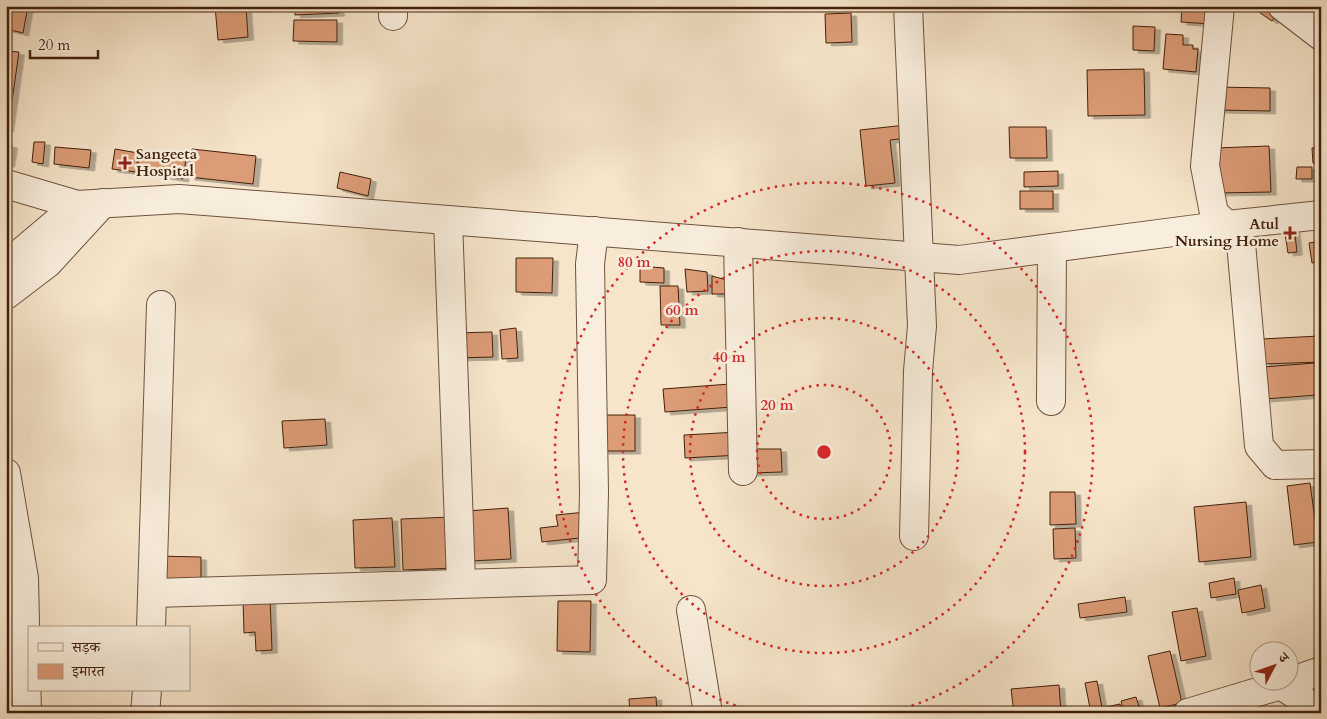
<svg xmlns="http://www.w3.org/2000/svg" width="1327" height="719" viewBox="0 0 1327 719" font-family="Cardo,'Noto Serif Devanagari',serif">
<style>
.building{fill:#dc9c77;stroke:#42210c;filter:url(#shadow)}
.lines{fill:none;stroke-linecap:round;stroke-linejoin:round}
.minor-casing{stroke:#6f523c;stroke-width:30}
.tertiary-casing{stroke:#6f523c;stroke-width:30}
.minor{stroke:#f9eedd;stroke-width:28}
.tertiary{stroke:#f9eedd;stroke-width:28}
.ring{fill:none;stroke:#d62828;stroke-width:2.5;stroke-dasharray:2.5 5}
.poi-dot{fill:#8f2418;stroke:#f9eedd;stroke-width:2}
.labels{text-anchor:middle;stroke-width:5;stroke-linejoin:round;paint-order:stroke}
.poi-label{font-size:15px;font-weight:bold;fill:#42210c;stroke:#f9eedd;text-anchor:start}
.centre{fill:#d62828;stroke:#f9eedd;stroke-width:2.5}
.ring-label{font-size:15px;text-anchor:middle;font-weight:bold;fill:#d62828;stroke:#f9eedd;stroke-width:5;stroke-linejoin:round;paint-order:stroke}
</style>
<defs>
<filter id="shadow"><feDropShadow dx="5.5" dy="3" stdDeviation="0" flood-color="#0004"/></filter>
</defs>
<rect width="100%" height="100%" fill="#f6e5ca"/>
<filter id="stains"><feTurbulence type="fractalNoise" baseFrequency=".004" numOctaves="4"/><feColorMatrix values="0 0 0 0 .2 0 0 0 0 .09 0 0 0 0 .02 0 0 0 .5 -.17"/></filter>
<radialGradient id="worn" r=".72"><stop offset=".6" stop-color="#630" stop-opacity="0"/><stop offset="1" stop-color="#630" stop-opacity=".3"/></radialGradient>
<g class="building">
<path d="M6,6H28L23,33L6,29Z"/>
<path d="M215,6H246L248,37L218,40Z"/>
<path d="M295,6H338L339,13L295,15Z"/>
<path d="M1182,6L1212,7L1211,24L1181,22Z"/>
<path d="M1250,6H1279L1281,8L1272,21Z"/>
<path d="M851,13L852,42L826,43L825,14Z"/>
<path d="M294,20H337V42L293,41Z"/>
<path d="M1133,26L1155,27L1154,51L1133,50Z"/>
<path d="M1166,34L1183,35V45H1193V49H1198L1196,72L1163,69Z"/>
<path d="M6,51L19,52L8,129H6Z"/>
<path d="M1144,69L1145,115L1088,116L1087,70Z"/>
<path d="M1216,87L1270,88V111L1216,110Z"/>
<path d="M906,125L908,138L890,140L895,183L866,186L860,130Z"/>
<path d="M1009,127H1046L1047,158H1010Z"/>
<path d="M34,142H45L43,164L32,162Z"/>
<path d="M6,144L12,145L9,164H6Z"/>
<path d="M1269,146L1271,192L1217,193L1215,148Z"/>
<path d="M55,147L91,150L89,168L54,164Z"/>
<path d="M1321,147V162L1313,163L1312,148Z"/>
<path d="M115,149L138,153L136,172L112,169Z"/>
<path d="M192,149L256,156L253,184L189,177Z"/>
<path d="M140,151L186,158L183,179L137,172Z"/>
<path d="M1297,167H1312V179H1296Z"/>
<path d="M1058,171V186L1024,187V172Z"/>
<path d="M340,172L371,179L368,196L337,188Z"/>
<rect x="1020" y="191" width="33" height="18"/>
<path d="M1294,226L1297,252L1288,253L1284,227Z"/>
<path d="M1321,241V261L1312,263L1309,243Z"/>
<path d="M516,258H553L552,293L516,292Z"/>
<path d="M640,266L664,268V283L640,282Z"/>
<path d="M685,269L707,272L708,291L687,292Z"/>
<path d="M712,276L734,282L736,294H712Z"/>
<path d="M660,286H678L680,325H661Z"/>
<path d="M516,328L518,358L502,359L500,330Z"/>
<path d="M492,332L493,357L454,358L453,333Z"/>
<path d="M1319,336L1320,362L1264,364L1262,339Z"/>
<path d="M1315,363L1317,395L1265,399L1263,367Z"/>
<path d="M730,384L732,407L665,412L663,389Z"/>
<rect x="601" y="415" width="34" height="36"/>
<path d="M325,419L327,445L284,448L282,421Z"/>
<path d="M738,432L740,455L685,458L684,435Z"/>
<path d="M749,449H781L782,472L749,473Z"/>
<path d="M1310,483L1318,542L1294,545L1287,486Z"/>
<path d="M1050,492H1075L1076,524L1050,525Z"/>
<path d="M1246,502L1251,557L1199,562L1194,507Z"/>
<path d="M508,508L511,559L470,561L467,511Z"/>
<path d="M586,512L589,537L542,542L540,528L558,526L556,515Z"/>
<path d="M452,517L455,568L403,570L401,519Z"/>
<path d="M392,518L395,567L355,568L353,520Z"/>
<path d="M1075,528L1076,558L1054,559L1053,529Z"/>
<path d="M157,556L201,557V584L157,583Z"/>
<path d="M1234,578L1236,594L1211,598L1209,583Z"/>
<path d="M1261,585L1265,608L1242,613L1238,590Z"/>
<path d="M1125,597L1127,612L1080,618L1078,604Z"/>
<path d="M270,598L272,650L256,651L255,632L244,633L243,599Z"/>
<path d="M558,601H591L590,652L557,651Z"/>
<path d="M1197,608L1206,656L1181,661L1172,612Z"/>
<path d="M6,610H20L21,678H6Z"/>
<path d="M1170,651L1182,703L1160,708L1148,656Z"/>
<path d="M1097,681L1103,713H1091L1085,683Z"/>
<path d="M1059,685L1061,713H1014L1011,689Z"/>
<path d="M656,697L657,713H630L629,699Z"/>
<path d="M1136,697L1141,713H1124L1121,701Z"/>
<path d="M1120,704L1122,713H1108L1106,707Z"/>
</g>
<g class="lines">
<g class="minor-casing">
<g id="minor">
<path d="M393,6V16"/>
<path d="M908,6L922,326L918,371L914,536"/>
<path d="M1220,6L1205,166L1214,213L1227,225L1241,243L1259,446L1275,465L1321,464"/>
<path d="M448,220L461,582"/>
<path d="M738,242L743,471"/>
<path d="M1051,401L1052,248"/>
<path d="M6,473L24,578L27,713"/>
<path d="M154,593L592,580L594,492L590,264L594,231"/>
<path d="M691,610L708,713"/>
<path d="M151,628L161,305"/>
<path d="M145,713L147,690"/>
</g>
</g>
<g class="tertiary-casing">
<g id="tertiary">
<path d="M1282,6L1321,36"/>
<path d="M6,184L77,205L179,199L959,260L1227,225L1321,215"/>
<path d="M6,265L77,205"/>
<path d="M6,295L48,263L103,203"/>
<path d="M1281,685L1321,671"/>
<path d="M1188,713L1281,685L1321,712"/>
</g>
</g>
<use href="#minor" class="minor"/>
<use href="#tertiary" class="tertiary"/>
</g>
<g class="ring">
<circle cx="824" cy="452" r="67"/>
<circle cx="824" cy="452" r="134"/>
<circle cx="824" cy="452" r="201"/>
<path d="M757 712A269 269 0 1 1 891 712"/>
</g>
<g class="poi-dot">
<path d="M122.5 155.5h5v5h5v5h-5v5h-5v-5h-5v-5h5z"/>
<path d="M1287.5 225.5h5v5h5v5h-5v5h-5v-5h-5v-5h5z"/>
</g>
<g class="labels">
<g class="poi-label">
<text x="136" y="159">Sangeeta<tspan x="136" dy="17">Hospital</tspan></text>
<text x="1279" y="229" text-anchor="end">Atul<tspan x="1279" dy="17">Nursing Home</tspan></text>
</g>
</g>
<circle cx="824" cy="452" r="8" class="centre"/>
<g class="ring-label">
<text x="634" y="267">80 m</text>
<text x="682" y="315">60 m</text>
<text x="729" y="362">40 m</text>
<text x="777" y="410">20 m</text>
</g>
<rect width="1327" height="719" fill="none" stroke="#f6e5ca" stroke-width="25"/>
<rect x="8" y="8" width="1312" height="704" fill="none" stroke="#42210c" stroke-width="2.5"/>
<rect x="12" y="12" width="1302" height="694" fill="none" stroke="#42210c"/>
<rect x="28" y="626" width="162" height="65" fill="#f9eedd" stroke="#b09c89"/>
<rect x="38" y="643" width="25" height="8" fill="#f9eedd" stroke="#b09c89"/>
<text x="72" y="652" font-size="15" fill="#42210c">सड़क</text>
<rect x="38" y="664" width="25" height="15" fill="#dc9c77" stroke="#b09c89"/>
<text x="72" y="676" font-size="15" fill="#42210c">इमारत</text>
<g transform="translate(1274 666) rotate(49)"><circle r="24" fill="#f9eedd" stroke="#b09c89"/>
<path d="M0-4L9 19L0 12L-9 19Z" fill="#8f2418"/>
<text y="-8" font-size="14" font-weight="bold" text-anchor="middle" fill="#42210c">उ</text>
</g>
<path d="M30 50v8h68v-8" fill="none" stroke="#42210c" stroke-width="2.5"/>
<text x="38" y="50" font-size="15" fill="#42210c" stroke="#f9eedd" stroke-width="4" paint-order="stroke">20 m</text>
<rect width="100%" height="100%" filter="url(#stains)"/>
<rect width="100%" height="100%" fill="url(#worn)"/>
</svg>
